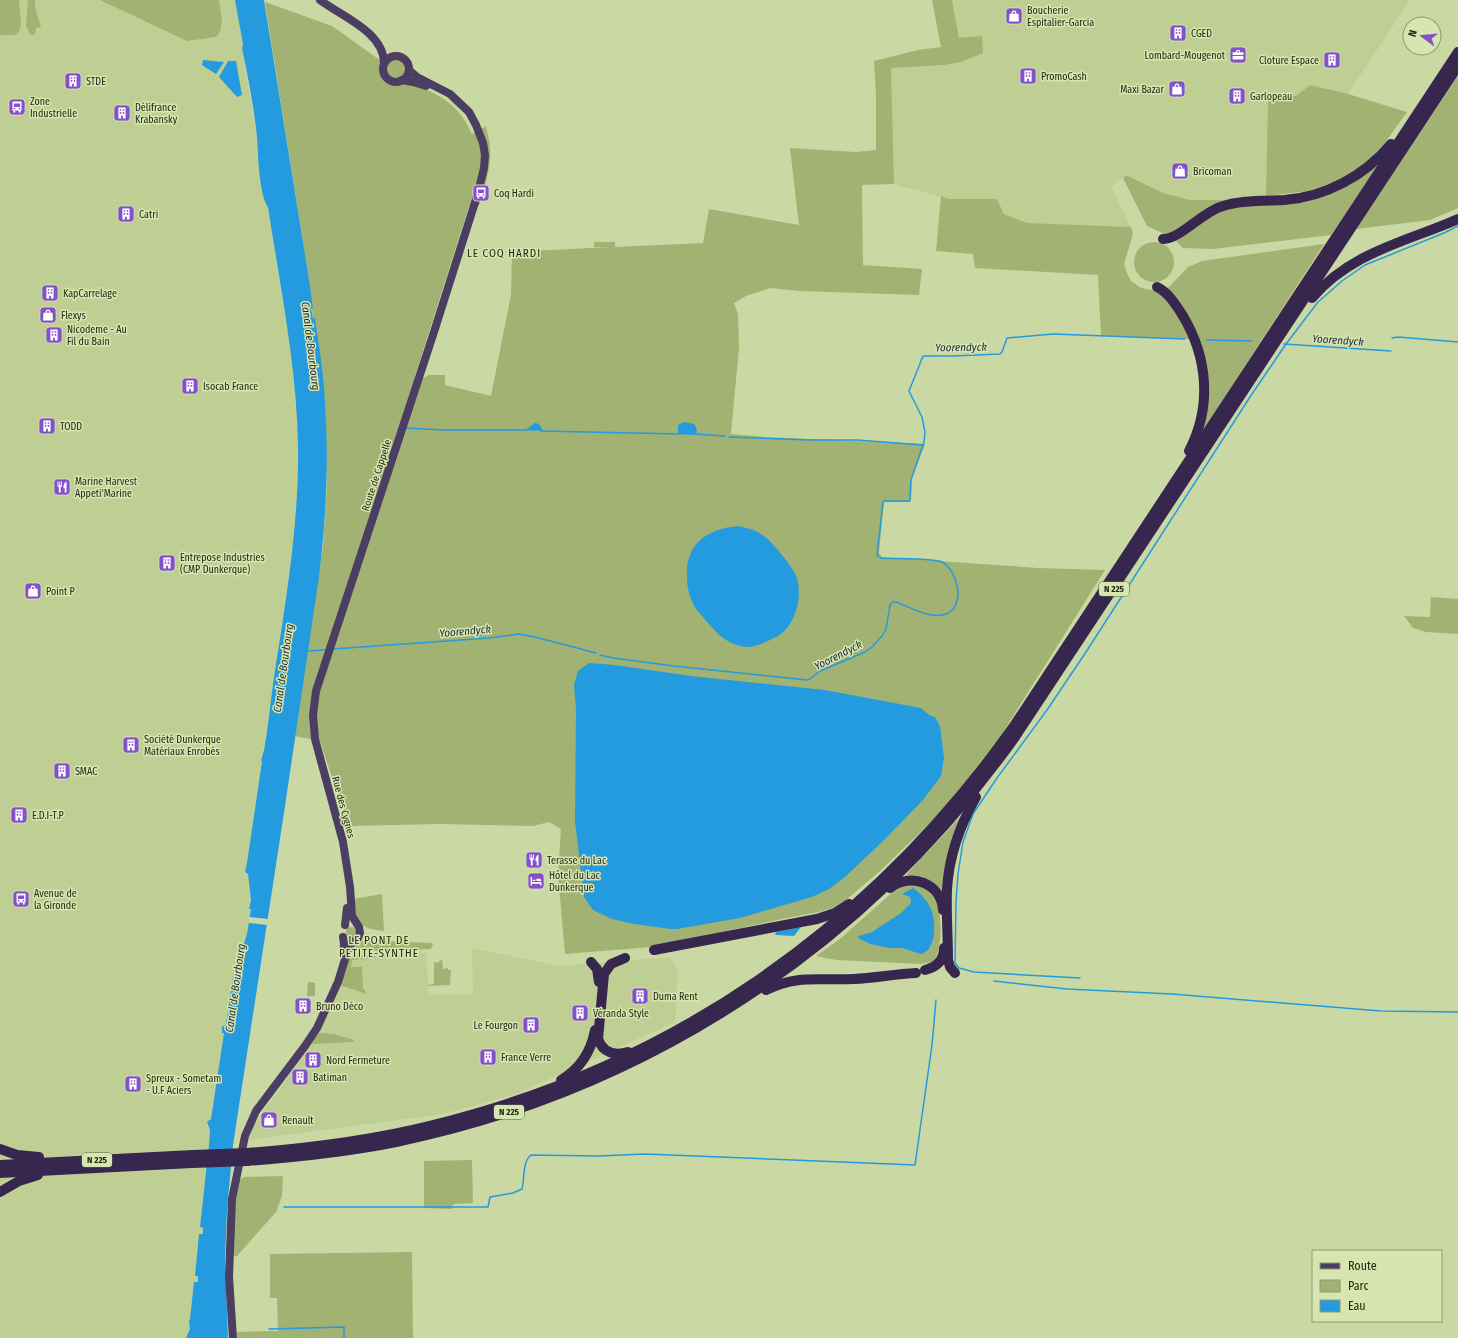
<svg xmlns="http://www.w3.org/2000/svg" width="1458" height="1338" viewBox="0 0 1458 1338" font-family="'Fira Sans Condensed',sans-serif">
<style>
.built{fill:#bfcf94}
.green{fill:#a2b272}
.water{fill:#249bde}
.pier{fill:#cad8a4}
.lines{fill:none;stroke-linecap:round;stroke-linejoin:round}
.stream{stroke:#249bde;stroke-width:1.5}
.major{stroke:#4b3e62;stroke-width:8}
.highway{stroke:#37274f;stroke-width:10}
.highway-bridge{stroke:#37274f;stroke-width:10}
.labels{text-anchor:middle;stroke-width:3;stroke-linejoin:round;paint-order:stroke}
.shield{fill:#d7e5b1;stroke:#596143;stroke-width:1}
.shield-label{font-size:9px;font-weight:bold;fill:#232814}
.poi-label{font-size:10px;fill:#232814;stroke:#d7e5b1;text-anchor:start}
.street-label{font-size:10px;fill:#232814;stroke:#d7e5b1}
.neighbourhood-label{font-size:11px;letter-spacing:1px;fill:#232814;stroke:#d7e5b1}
.water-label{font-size:11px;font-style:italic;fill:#192b38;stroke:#d7e5b1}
</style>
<rect width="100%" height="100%" fill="#cad8a4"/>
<g class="built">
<path d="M0,0H235L243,44L242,48L257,138V154L263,193L265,202L268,207L289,338L295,394L298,445L297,492L294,539L247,863L251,900L249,909H251L247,934L233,977L211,1119L207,1124L210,1130L209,1145L200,1227H203V1234H199L195,1276H198V1282H195L190,1319V1329L186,1338H0Z"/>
<path d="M952,0H1410L1348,94L1310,85L1296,96L1268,98L1266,196L1227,200H1190L1163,193L1126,175L1111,187L1131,227L1027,223L1004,214L997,199H949L894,184L891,68L944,65L961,62L959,38Z"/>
<path d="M472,948L561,966L670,957L678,970L675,1022L516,1094L443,1114L249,1140L255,1123L305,1054L325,1019L350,956L426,953L429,995L473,994Z"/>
</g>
<g class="green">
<path d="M0,0H19L21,24L19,32L15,35H0Z"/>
<path d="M28,0H35V7L41,27L36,28L35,35L30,34L26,26Z"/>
<path d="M100,0H219L222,19L220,32L216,37L187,41Z"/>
<path d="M932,0H952L959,38L982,36L983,53L961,62L944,65L891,68L894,184L862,185L863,265L922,269L919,295L799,291L770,288L746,296L734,303L738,314L739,348L731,434L766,437L925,444L912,478L911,502H884L879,553L882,557L1038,568L1105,570L1000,737L954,796L934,819L880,871L846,900L832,908L819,912L787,918L651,947L565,954L558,875L561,829L549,822L533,826L440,824L348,826L320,741L295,736L323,547L327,486L325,404L315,319H313L308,273L265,2L332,26L381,61C378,69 379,77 387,83C394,88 400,83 408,84C427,88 449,99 461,115C465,120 468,127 472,134L486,126C487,133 490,141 490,148C492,167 484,188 479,206H469L415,376L424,378L429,375H445V385L491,396L511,295L512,252L610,247H594V242H615V247L703,243L709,209L799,225L790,148L856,152L876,150V95L874,61L918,50L941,47Z"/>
<circle cx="396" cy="69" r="10"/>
<path d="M1458,76V208L1430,220L1356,229Z"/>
<path d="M1310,85L1348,94L1407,112L1384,144L1369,160L1341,180L1308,191L1266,196L1268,98L1296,96Z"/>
<path d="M1378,164L1331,235L1213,249L1183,248L1176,241L1214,211L1244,205L1289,203Z"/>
<path d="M1126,175L1163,193L1190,200H1227L1210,206L1167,235L1147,226L1123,178Z"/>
<path d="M941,196L949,199H997L1004,214L1027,223L1131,227L1133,234L1124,264L1127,273L1131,281L1141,288L1157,291L1171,302L1190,339L1101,336L1098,275L975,268L973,254L936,251Z"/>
<circle cx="1154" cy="262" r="20"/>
<path d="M1324,244L1200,435L1206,373L1168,288L1188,267L1202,261Z"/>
<path d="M1431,597L1458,599V634L1426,632L1413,628L1404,616L1430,617Z"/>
<path d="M965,812L944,899L904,877Z"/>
<path d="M905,885C913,885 921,885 928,890C944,901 944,949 933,962L921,964L836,960L816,956L840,939L895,890Z"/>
<path d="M382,894L384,931C360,929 354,922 354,899Z"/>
<circle cx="351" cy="932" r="5"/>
<path d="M364,940L431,943L433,944L431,949L351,952L354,947Z"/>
<path d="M375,955V958L352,960L351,967H362L363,988L367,994L340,985L350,956Z"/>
<path d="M442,960L443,969L448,968V970H451L450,985L428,986V985L434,984V962L439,963V961Z"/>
<path d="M308,982L315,983V996H307Z"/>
<path d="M319,1033L334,1034L354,1040L353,1042L311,1044L315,1037Z"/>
<path d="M472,1160L473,1203L453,1204L452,1209L424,1208V1161Z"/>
<path d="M283,1176L282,1196L276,1212L237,1256H234L233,1248L235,1199L238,1181L244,1177Z"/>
<path d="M412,1252L413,1338H237V1332L278,1331L277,1298H270V1254Z"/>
</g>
<g class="water">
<path d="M235,0H264L308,273L313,308L311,309L313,319L315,318C319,347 324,375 325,403C329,461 326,520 319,577L285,806L233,1145L227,1210L225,1260L228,1338H186L190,1329L189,1321L190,1319L194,1282H198V1276H195L199,1234H203V1228L200,1227L209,1145L210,1130L207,1122L211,1119L224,1033H222V1027L226,1024L233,977L247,934L251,909H249L251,900L248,874L245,872L247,863L262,761H261L264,750C268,728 270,706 273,684C285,605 299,527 298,447C297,367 280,286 268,207C259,195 258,153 257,137C254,107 248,77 242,48L243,44Z"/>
<path d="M203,60L224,62L216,74L202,65Z"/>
<path d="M228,61H236L242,95L237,97L219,77Z"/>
<path d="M684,422C693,424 696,422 697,432L696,434L692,435L678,434V425Z"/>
<path d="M535,423L539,424L543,431L525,430Z"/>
<path d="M738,526C746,528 754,529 761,534C770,539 794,568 797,578C803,599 794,630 774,638C766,642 754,648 745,647C729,645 717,634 708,623C704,618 700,614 696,609C690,600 687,588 687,577C685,544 707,529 738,526Z"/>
<path d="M589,663L615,665L691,676L825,690L921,708L929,715L935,717L940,726L944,758L941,776L923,800L883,841L845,877L829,889L812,897L740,918L677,929H671L634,924L612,919L593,910L584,897L575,822L576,709L574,685L578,671Z"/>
<path d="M913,888C920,892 928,902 931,909C936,921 937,950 921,954L902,948H889L870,944L858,938L859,936L872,932L901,913L911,903L910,897L902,894Z"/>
<path d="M801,927L794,936L776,935L775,934L776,932Z"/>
</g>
<path class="pier" d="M249,917L268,919L267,925L249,923Z"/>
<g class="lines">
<g class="stream">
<path d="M1392,338L1398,337L1458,342"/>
<path d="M1207,340L1252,341"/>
<path d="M1284,344L1391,351"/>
<path d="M405,428L444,430H527"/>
<path d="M541,431L679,434"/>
<path d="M695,434L725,436"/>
<path d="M729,437L810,440H857L923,445"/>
<path d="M333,649L489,638L519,634L535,637L596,653"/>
<path d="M307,651L325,650"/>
<path d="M600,655L613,658L674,666L807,680L810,679L820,671L865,652L872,647L882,636L886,629L890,605L893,602H896C910,607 931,620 946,614C966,607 958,570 942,562C933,558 893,559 881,558L877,555L883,502L885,501H909L910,499L911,480L924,442L925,432L922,417L909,391L923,356H953L1000,354L1002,352L1007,338L1053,334L1185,339"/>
<path d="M1080,978L974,972L959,968L955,963L956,902L958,874L963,842L973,814L997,778L1047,710L1086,652L1250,397L1286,344L1318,302L1342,281L1365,265L1444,233L1458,226"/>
<path d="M994,981L1067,989L1172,994L1381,1011L1458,1012"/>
<path d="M284,1207H488L490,1197L513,1193L522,1189C525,1178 522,1162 531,1155L599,1156L645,1154L915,1165L932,1045L936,1000"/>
<path d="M269,1329L344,1327V1338"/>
</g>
<g class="major">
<path d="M320,0C341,16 384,32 384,63"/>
<circle cx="396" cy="69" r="13"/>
<path d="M402,80L413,82L426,86"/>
<path d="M345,925L347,908"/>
<path d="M343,954L344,944L343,937"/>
<path d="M233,1338L229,1277L232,1199L245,1136L256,1111L305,1046L317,1028L338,982L349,946L358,938L360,933L359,927L352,916L350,887L343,842L315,739L313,715L316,691L433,335L478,193L484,168L485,155L483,143L476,125L469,112L450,94L417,77L409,70"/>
</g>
<g class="highway">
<path d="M1163,239C1178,240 1202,213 1220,207C1240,200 1263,201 1284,200C1325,197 1365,176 1391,144"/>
<path d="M1157,287C1169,293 1176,305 1183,316C1208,358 1212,407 1189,451"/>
<path d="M1312,298C1351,252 1406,242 1458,219"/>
<path d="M890,888C911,872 941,883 943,910"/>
<path d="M654,950L817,919L835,913L849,904"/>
<path d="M625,958L611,964L604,974L598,1039C603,1053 615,1056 628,1052"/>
<path d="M591,962L597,969L599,982"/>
<path d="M925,970C937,967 944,960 944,948"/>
<path d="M955,973L950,967L948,960C948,936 946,913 947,889C949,857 960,825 976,797"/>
<path d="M766,990C799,974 819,981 854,979C875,978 895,974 916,973"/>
<path d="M561,1080C580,1069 591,1052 595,1030"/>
<path d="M0,1149L17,1155L39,1157"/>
<path d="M248,1153C309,1148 369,1141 429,1126C670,1068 871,928 1014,726L1458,52"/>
<path d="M247,1161C297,1157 347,1152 396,1142C648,1090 866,946 1015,737L1458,66"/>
<path d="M0,1165L193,1155"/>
<path d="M0,1173L192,1163"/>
<path d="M0,1192L19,1181L38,1175"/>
</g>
<g class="highway-bridge">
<path d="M193,1155L248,1153"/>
<path d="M192,1163L247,1161"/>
</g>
</g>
<defs>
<g id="shop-square" transform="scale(0.9)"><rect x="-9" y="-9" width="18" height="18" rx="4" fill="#8451ca" stroke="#d7e5b1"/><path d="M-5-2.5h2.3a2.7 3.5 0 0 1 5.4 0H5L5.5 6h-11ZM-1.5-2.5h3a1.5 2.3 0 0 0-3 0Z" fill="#fff"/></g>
<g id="building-square" transform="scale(0.9)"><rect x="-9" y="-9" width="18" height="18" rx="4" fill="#8451ca" stroke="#d7e5b1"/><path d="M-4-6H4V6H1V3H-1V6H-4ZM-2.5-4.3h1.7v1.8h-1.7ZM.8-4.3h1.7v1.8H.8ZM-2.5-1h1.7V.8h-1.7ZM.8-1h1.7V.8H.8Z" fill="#fff"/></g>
<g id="office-square" transform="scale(0.9)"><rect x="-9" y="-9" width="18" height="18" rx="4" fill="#8451ca" stroke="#d7e5b1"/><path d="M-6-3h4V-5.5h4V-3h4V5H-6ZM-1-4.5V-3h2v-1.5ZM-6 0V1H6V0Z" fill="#fff"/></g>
<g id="bus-square" transform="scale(0.9)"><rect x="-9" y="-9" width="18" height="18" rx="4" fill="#8451ca" stroke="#d7e5b1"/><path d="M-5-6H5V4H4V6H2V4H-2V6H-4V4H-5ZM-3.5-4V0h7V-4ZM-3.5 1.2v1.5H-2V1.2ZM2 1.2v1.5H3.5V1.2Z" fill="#fff"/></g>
<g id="restaurant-square" transform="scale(0.9)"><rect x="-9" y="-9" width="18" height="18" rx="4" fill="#8451ca" stroke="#d7e5b1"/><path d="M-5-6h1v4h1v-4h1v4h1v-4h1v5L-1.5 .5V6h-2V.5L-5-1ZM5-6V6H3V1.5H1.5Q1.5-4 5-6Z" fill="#fff"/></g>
<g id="hotel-square" transform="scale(0.9)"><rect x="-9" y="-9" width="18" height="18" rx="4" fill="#8451ca" stroke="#d7e5b1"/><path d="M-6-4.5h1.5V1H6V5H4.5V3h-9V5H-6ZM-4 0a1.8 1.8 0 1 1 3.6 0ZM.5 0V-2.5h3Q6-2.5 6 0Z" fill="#fff"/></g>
</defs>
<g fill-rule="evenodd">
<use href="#shop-square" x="1014" y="16"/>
<use href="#building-square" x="1178" y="33"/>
<use href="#office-square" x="1238" y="55"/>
<use href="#building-square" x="1332" y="60"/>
<use href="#building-square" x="1028" y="76"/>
<use href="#building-square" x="73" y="81"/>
<use href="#shop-square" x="1177" y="89"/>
<use href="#building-square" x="1237" y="96"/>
<use href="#bus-square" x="17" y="107"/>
<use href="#building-square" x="122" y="113"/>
<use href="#shop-square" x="1180" y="171"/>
<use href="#bus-square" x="481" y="193"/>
<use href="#building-square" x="126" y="214"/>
<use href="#building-square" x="50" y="293"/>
<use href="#shop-square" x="48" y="315"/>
<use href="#building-square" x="54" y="335"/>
<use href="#building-square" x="190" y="386"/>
<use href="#building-square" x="47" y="426"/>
<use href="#restaurant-square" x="62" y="487"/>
<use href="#building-square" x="167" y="563"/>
<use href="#shop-square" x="33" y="591"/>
<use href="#building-square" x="131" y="745"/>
<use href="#building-square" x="62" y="771"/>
<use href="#building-square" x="19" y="815"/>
<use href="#restaurant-square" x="534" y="860"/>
<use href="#hotel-square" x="536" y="881"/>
<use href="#bus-square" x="21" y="899"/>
<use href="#building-square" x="640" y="996"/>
<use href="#building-square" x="303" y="1006"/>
<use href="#building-square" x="580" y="1013"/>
<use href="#building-square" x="531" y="1025"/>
<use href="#building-square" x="488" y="1057"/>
<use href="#building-square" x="313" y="1060"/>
<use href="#building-square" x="300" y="1077"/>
<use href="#building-square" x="133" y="1084"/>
<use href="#shop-square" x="269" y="1120"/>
</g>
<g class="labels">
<g class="shield">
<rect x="1099" y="582" width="30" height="14" rx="3"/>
<rect x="494" y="1105" width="30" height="14" rx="3"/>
<rect x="82" y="1153" width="30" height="14" rx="3"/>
</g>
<g class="shield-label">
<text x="1114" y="592">N 225</text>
<text x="509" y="1115">N 225</text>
<text x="97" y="1163">N 225</text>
</g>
<g class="poi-label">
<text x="1027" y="14">Boucherie<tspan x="1027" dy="12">Espitalier-Garcia</tspan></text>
<text x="1191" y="37">CGED</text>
<text x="1225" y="59" text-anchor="end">Lombard-Mougenot</text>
<text x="1319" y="64" text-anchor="end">Cloture Espace</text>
<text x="1041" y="80">PromoCash</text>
<text x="86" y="85">STDE</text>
<text x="1164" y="93" text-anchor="end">Maxi Bazar</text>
<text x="1250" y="100">Garlopeau</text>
<text x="30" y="105">Zone<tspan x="30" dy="12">Industrielle</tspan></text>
<text x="135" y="111">Délifrance<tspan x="135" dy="12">Krabansky</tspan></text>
<text x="1193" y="175">Bricoman</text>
<text x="494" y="197">Coq Hardi</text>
<text x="139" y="218">Catri</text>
<text x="63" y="297">KapCarrelage</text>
<text x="61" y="319">Flexys</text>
<text x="67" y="333">Nicodeme - Au<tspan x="67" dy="12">Fil du Bain</tspan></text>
<text x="203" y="390">Isocab France</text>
<text x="60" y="430">TODD</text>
<text x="75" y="485">Marine Harvest<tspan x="75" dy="12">Appeti'Marine</tspan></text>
<text x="180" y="561">Entrepose Industries<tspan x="180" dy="12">(CMP Dunkerque)</tspan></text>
<text x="46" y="595">Point P</text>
<text x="144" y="743">Société Dunkerque<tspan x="144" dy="12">Matériaux Enrobés</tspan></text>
<text x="75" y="775">SMAC</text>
<text x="32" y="819">E.D.I-T.P</text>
<text x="547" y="864">Terasse du Lac</text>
<text x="549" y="879">Hôtel du Lac<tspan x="549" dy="12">Dunkerque</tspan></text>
<text x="34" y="897">Avenue de<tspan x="34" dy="12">la Gironde</tspan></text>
<text x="653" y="1000">Duma Rent</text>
<text x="316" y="1010">Bruno Déco</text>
<text x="593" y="1017">Véranda Style</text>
<text x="518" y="1029" text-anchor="end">Le Fourgon</text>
<text x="501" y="1061">France Verre</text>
<text x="326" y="1064">Nord Fermeture</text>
<text x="313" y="1081">Batiman</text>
<text x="146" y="1082">Spreux - Sometam<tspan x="146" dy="12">- U.F Aciers</tspan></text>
<text x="282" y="1124">Renault</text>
</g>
<g class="street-label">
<text transform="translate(376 475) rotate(-72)" y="4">Route de Cappelle</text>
<text transform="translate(344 807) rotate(75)" y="4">Rue des Cygnes</text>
</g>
<g class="neighbourhood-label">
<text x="504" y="257">LE COQ HARDI</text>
<text x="379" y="944">LE PONT DE<tspan x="379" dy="13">PETITE-SYNTHE</tspan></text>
</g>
<g class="water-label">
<text transform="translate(1338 340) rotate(4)" y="4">Yoorendyck</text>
<text transform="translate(311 346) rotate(83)" y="4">Canal de Bourbourg</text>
<text transform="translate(961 347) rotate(-1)" y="4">Yoorendyck</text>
<text transform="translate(465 631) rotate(-5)" y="4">Yoorendyck</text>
<text transform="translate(838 655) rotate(-27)" y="4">Yoorendyck</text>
<text transform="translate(283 668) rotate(-82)" y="4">Canal de Bourbourg</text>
<text transform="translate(235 988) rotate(-82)" y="4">Canal de Bourbourg</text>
</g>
</g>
<rect x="1312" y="1250" width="130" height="72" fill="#d7e5b1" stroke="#8f9972"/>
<rect x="1320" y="1263" width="20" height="6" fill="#4b3e62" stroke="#8f9972"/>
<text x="1348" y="1270" font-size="12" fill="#232814">Route</text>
<rect x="1320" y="1280" width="20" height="12" fill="#a2b272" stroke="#8f9972"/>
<text x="1348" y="1290" font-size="12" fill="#232814">Parc</text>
<rect x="1320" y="1300" width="20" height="12" fill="#249bde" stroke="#8f9972"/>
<text x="1348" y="1310" font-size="12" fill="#232814">Eau</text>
<g transform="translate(1422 36) rotate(286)"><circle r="19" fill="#d7e5b1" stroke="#8f9972"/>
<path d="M0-3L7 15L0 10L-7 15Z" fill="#8451ca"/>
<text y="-6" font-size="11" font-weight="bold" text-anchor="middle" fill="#232814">N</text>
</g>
</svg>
